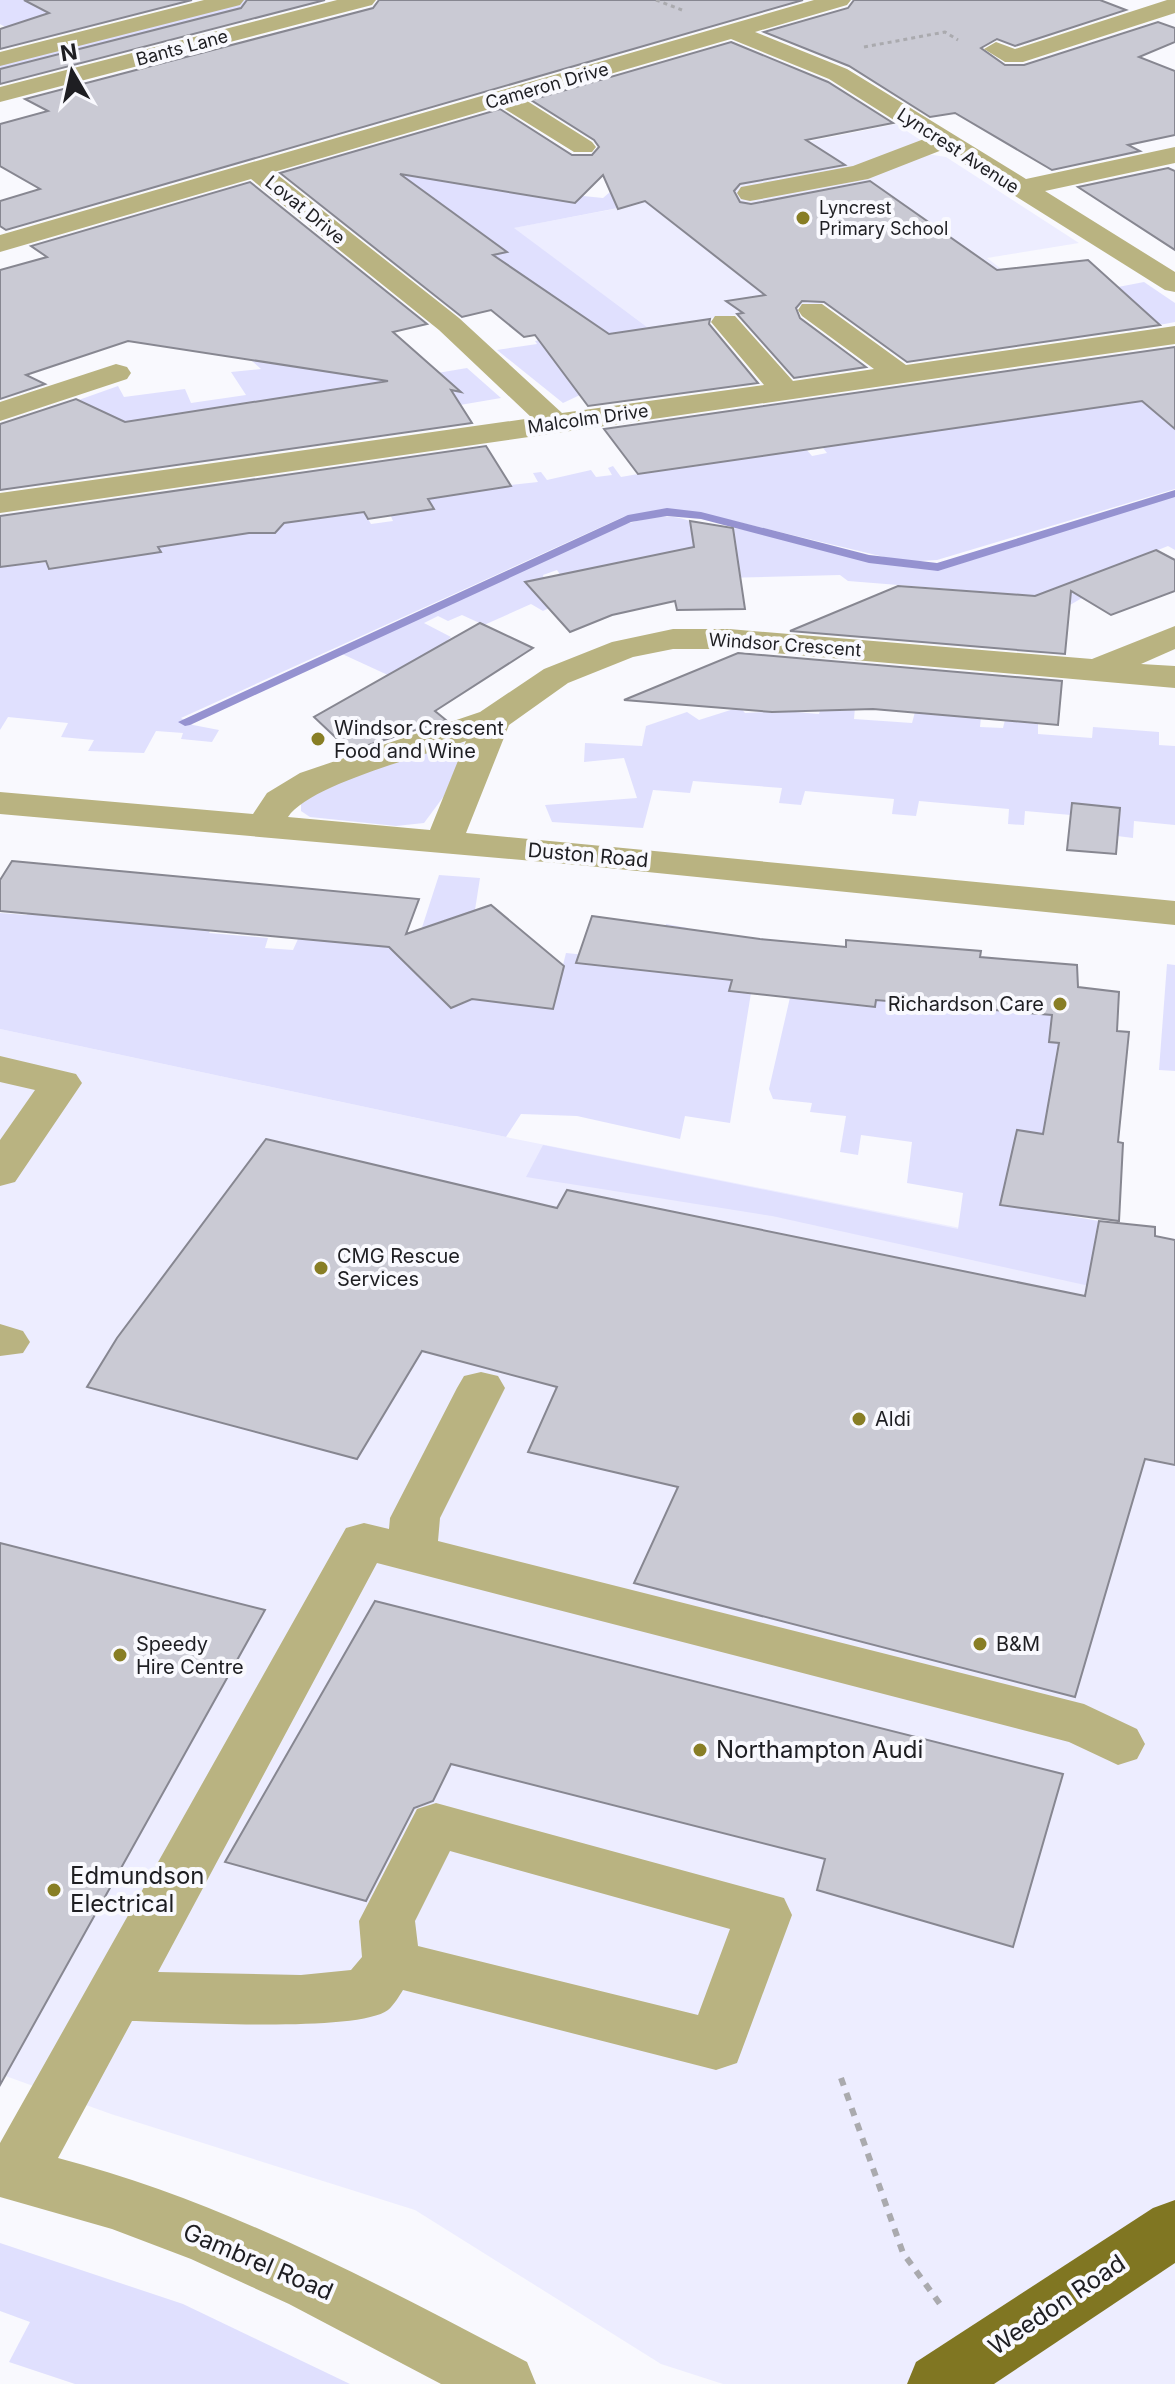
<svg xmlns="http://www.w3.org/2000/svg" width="1175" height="2384" viewBox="0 0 1175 2384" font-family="Inter,sans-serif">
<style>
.built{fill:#ededff}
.green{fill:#e0e0fe}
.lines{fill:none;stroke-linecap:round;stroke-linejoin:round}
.stream{fill:#9592d0;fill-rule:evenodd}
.building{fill:#cacad4;stroke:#878791;stroke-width:2}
.path-far1{stroke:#aaaaae;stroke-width:3;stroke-dasharray:4 4;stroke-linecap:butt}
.path{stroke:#aaaaae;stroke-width:6;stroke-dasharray:8 8;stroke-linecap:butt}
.minor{fill:#b9b381;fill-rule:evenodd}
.major{fill:#807622;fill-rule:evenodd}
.poi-dot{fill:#887e25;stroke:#f9f9fe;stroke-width:3}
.labels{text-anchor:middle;stroke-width:8;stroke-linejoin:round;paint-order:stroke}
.far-street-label{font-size:18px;fill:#1e1e22;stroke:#f9f9fe}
.far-poi-label{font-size:18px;fill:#1e1e22;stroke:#f9f9fe;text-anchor:start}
.poi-label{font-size:20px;fill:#1e1e22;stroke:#f9f9fe;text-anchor:start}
.street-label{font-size:20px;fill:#1e1e22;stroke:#f9f9fe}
.near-poi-label{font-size:24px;fill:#1e1e22;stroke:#f9f9fe;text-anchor:start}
.near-street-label{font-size:24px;fill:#1e1e22;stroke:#f9f9fe}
</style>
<rect width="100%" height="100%" fill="#f9f9fe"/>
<g class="built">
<path d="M896,124L922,141L927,154L946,157L1079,243L987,258L1013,278L647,327L513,228L625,207L752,170L777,148Z"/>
<path d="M0,1029L506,1137L1175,1271V2384H723L661,2364L415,2210L111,2114L0,2074Z"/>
</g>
<g class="green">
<path d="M0,0H50L33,5L55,16H39L7,28L0,24Z"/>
<path d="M244,0H274L0,78V62Z"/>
<path d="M423,160L520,194L538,197L544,192L603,198L610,192L618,208L514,228L647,327L685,322L710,354L560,367L580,395L563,403L497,350L537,344L535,341L584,330L575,310L567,305L508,319L457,262L506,251L498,246L467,252L379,172Z"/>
<path d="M228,189L396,380L467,368L501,398L460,405L108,425L0,428L118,386L124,397L185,389L191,403L246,395L231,372L261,369L212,326L0,352L165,232L154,210Z"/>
<path d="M1144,282L1175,303V322L1128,331L1096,301L1118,287Z"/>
<path d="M1132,392L1175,427V489L937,560L905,562L701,513L663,509L623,517L181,718L193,725L219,730L212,742L181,739L183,733L156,731L144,753L88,751L94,740L61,737L68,723L8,717L0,730V567L160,551L152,533L160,532L166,546L203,540L242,517L250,533H275L281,523L318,504L326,518L364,512L371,524L393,521L389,512L433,508L426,494L538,482L533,473L541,472L547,480L591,470L596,477L612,475L608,468L613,466L621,477L638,474L684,456L692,467L709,464L730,450L738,460L755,457L753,446L761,456L806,449L812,456L827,453L816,439L821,437L829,446L845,444L866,431L874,440Z"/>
<path d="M1175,496V550L1168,546L1138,558L1112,575L1102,570L1083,577L1077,594L1082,598L1070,605L1036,596L848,581L840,575L722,578L561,576L557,570L543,575L551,607L543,611L531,604L484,625L462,615L448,621L438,616L424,623L451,637L403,682L340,653L625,524C649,518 666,512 690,521L694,542L734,541L733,528C804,539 869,570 943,569Z"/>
<path d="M761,702L795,712L819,714L822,704L855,707L854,719L912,723L915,712L981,717L980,727L1003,728L1005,720L1038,723V734L1092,738L1093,727L1159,732V745L1175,746V825L1134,821L1133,838L1117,836L1119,808L1073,803L1071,815L1025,811L1024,825L1008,824L1009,809L919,801L916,816L892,814L894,799L805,791L801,805L779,803L782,788L693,781L690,793L653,790L643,828L552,822L545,805L637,798L624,758L584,762L585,743L642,746L646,726L687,712L699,720L740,707L745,713L765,712Z"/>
<path d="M453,740L464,743L463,751L444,796L424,823L396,826L310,817L301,811V804L310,793Z"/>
<path d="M439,875L480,878L475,910L423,980L451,1008L527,975L552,1009L566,953L616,958L617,968L654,972L666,924L688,928L679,970L733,975L729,991L751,993L730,1123L685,1116L680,1139L577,1116L521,1114L506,1137L0,1029V913L27,915L33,905L56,917L88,920L102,892L217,915L209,933L268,938L265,948L293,950L298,939L415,949Z"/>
<path d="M884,944L907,945L902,1002L937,1006L938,988L1003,994L1001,1012L1052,1015L1050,1042L1127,1051L1123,1079L1054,1072L1044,1134L1017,1131L1000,1204L1099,1221L1093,1256L1094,1287L772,1216L526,1177L543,1145L958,1229L963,1193L907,1183L912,1142L861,1135L858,1155L840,1152L846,1116L810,1112L812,1103L773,1099L769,1089L794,980Z"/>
<path d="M1167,964L1175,965V1071L1159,1070Z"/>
<path d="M0,2243L183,2304L350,2384H75L9,2362L30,2322L0,2311Z"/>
</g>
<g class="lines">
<path class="stream" d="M1175,490V497L938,571L869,563L701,519L667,516L631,522L190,725L185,726L178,722L628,515L667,508L701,512L869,555L937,563Z"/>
</g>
<g class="building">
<path d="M24,0H192L0,49V29L49,13Z"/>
<path d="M247,0H325L0,84V69L241,8Z"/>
<path d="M379,0H803L6,230L0,226V201L40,189L0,166V124L48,111L25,99L373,8Z"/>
<path d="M854,0H1100L1126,10L1015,46L997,39L981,48L1005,65H1024L1158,22L1175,28V42L1139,57L1175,71V135L1128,145L1140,151L1052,170L955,113L930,117L849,66L764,32L848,8Z"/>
<path d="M731,42L828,82L893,123L806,140L845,165L740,184L734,191L740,202L751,204L870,181L997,270L1088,260L1160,325L907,362L824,302L802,301L796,308L800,318L866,367L794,378L737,314L743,313L726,301L765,295L645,201L618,209L603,175L575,203L400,174L507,252L493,255L609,334L710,319L709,324L758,383L588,406L535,335L524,337L491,310L462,317L280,173L500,109L572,155H592L599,147L594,140L531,100Z"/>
<path d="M1168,168L1175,171V250L1078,187Z"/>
<path d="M250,182L427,324L393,332L461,392L451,390L472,423L0,490V424L76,399L125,422L388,381L128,341L26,375L45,384L0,399V270L47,257L31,246Z"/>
<path d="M1175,347V429L1142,401L638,474L604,429Z"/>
<path d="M486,446L511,486L428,499L434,509L368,519L364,512L284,523L275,533H249L158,547L161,552L49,569L46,561L0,567V516Z"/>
<path d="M690,521L733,528L745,609L677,610L675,601L612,615L570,632L525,582L694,547Z"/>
<path d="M1156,550L1175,560V591L1111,615L1071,591L1065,654L790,631L898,586L1035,596Z"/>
<path d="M480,623L533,648L435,711L446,720L350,751L314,717Z"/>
<path d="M738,653L1062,681L1058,725L873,709L772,712L624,700Z"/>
<path d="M1072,803L1120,808L1116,854L1067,850Z"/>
<path d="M12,861L419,899L406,934L491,905L564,966L553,1009L472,999L451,1008L389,947L0,911V880Z"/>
<path d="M592,916L760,939L846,947V940L981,951L980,957L1077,965L1078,987L1119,992L1117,1031L1129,1032L1118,1142L1123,1143L1119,1221L1000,1205L1017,1130L1043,1134L1059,1043L1049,1042L1052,1015L876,1000L875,1007L729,991L732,980L576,963Z"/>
<path d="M266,1139L557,1208L567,1190L1085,1296L1099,1221L1155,1227V1236L1175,1240V1465L1145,1459L1075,1697L634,1583L678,1487L528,1452L557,1387L422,1351L357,1459L87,1387L117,1338Z"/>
<path d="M0,1543L265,1610L0,2085Z"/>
<path d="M375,1601L1063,1774L1013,1947L817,1890L825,1859L451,1764L433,1801L414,1808L366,1901L225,1862Z"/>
</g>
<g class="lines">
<g class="path-far1">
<path d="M656,0L682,10"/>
<path d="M864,47L945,32L958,40"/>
</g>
<path class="path" d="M841,2078L903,2253L940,2304"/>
<g class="minor">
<path d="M204,0H244L240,5L0,66V52Z"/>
<path d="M337,0H376L372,5L0,102V87Z"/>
<path d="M814,0H851L847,5L755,32L847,69L1026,179L1175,147V163L1045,191L1175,272V292L1165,290L942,150L868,179L750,201L741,199L737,193L741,187L853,166L924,139L829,79L731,39L524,99L592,142L596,147L592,152H574L500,106L274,172L459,318L562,413L764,385L711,322L715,316H735L793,381L874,369L802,316L798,310L802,304H822L906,365L1175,326V344L0,513V493L532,418L439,330L251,179L0,252V235Z"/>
<path d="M1167,0H1175V13L1023,62H1005L984,49L996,42L1015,49Z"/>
<path d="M116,364L127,367L131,373L127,379L0,421V402Z"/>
<path d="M1175,626V649L1141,664L1175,666V688L729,649H673L633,657L568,683L509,725L466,833L1175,901V925L578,865L0,814V792L253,814L267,793L300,773L480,712L544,669L612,642L673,629H729L1092,659ZM466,741L430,830L288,817C310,784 426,755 466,741Z"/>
<path d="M0,1056L76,1074L82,1083L15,1182L0,1186V1140L35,1090L0,1082Z"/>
<path d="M0,1324L23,1331L30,1342L23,1353L0,1356Z"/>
<path d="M481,1372L498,1376L505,1388L440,1518L438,1541L1084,1704L1137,1729L1145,1744L1137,1759L1118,1765L1069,1742L377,1563L158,1972L301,1975L351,1970L362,1957L359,1921L417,1809L436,1803L784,1898L792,1915L737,2063L716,2070L403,1990C399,1996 394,2005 388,2010C358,2033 177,2022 132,2021L58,2158C224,2201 376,2283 527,2362L536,2384H441L289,2304L191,2259L112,2229L0,2197V2143L346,1528L364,1523L389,1529L390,1518L457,1388L464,1376ZM450,1851L730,1929L698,2015L418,1946L415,1921Z"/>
</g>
<path class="major" d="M1175,2200V2263L994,2384H907L916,2362L1153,2208Z"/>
</g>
<g class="poi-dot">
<circle cx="803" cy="218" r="8"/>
<circle cx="318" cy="739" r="8"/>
<circle cx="1060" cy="1004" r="8"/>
<circle cx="321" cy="1268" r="8"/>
<circle cx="859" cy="1419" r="8"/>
<circle cx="980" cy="1644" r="8"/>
<circle cx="120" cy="1655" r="8"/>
<circle cx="700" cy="1750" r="8"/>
<circle cx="54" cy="1890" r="8"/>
</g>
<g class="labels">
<g class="far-street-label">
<text transform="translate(182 48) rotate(-15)" y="6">Bants Lane</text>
<text transform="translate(547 86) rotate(-16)" y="6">Cameron Drive</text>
<text transform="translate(958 151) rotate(33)" y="6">Lyncrest Avenue</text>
<text transform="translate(305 210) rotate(39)" y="6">Lovat Drive</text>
<text transform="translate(588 419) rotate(-8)" y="6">Malcolm Drive</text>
<text transform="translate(785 645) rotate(4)" y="6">Windsor Crescent</text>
</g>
<g class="far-poi-label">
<text x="819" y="214">Lyncrest<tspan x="819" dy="21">Primary School</tspan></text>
</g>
<g class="poi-label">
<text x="334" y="735">Windsor Crescent<tspan x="334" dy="23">Food and Wine</tspan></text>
<text x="1044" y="1011" text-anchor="end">Richardson Care</text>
<text x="337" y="1263">CMG Rescue<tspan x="337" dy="23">Services</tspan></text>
<text x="875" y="1426">Aldi</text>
<text x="136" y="1651">Speedy<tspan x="136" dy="23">Hire Centre</tspan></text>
<text x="996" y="1651">B&amp;M</text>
</g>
<g class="street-label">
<text transform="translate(588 855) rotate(5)" y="7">Duston Road</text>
</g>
<g class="near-poi-label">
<text x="716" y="1758">Northampton Audi</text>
<text x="70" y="1884">Edmundson<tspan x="70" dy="28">Electrical</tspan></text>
</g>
<g class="near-street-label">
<text transform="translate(258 2262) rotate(23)" y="8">Gambrel Road</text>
<text transform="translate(1057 2305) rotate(-34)" y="8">Weedon Road</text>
</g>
</g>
<g transform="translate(72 72) rotate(351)" stroke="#f9f9fe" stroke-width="6" paint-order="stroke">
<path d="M0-6L14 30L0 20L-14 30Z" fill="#1e1e22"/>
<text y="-12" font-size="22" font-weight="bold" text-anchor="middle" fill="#1e1e22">N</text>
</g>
</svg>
